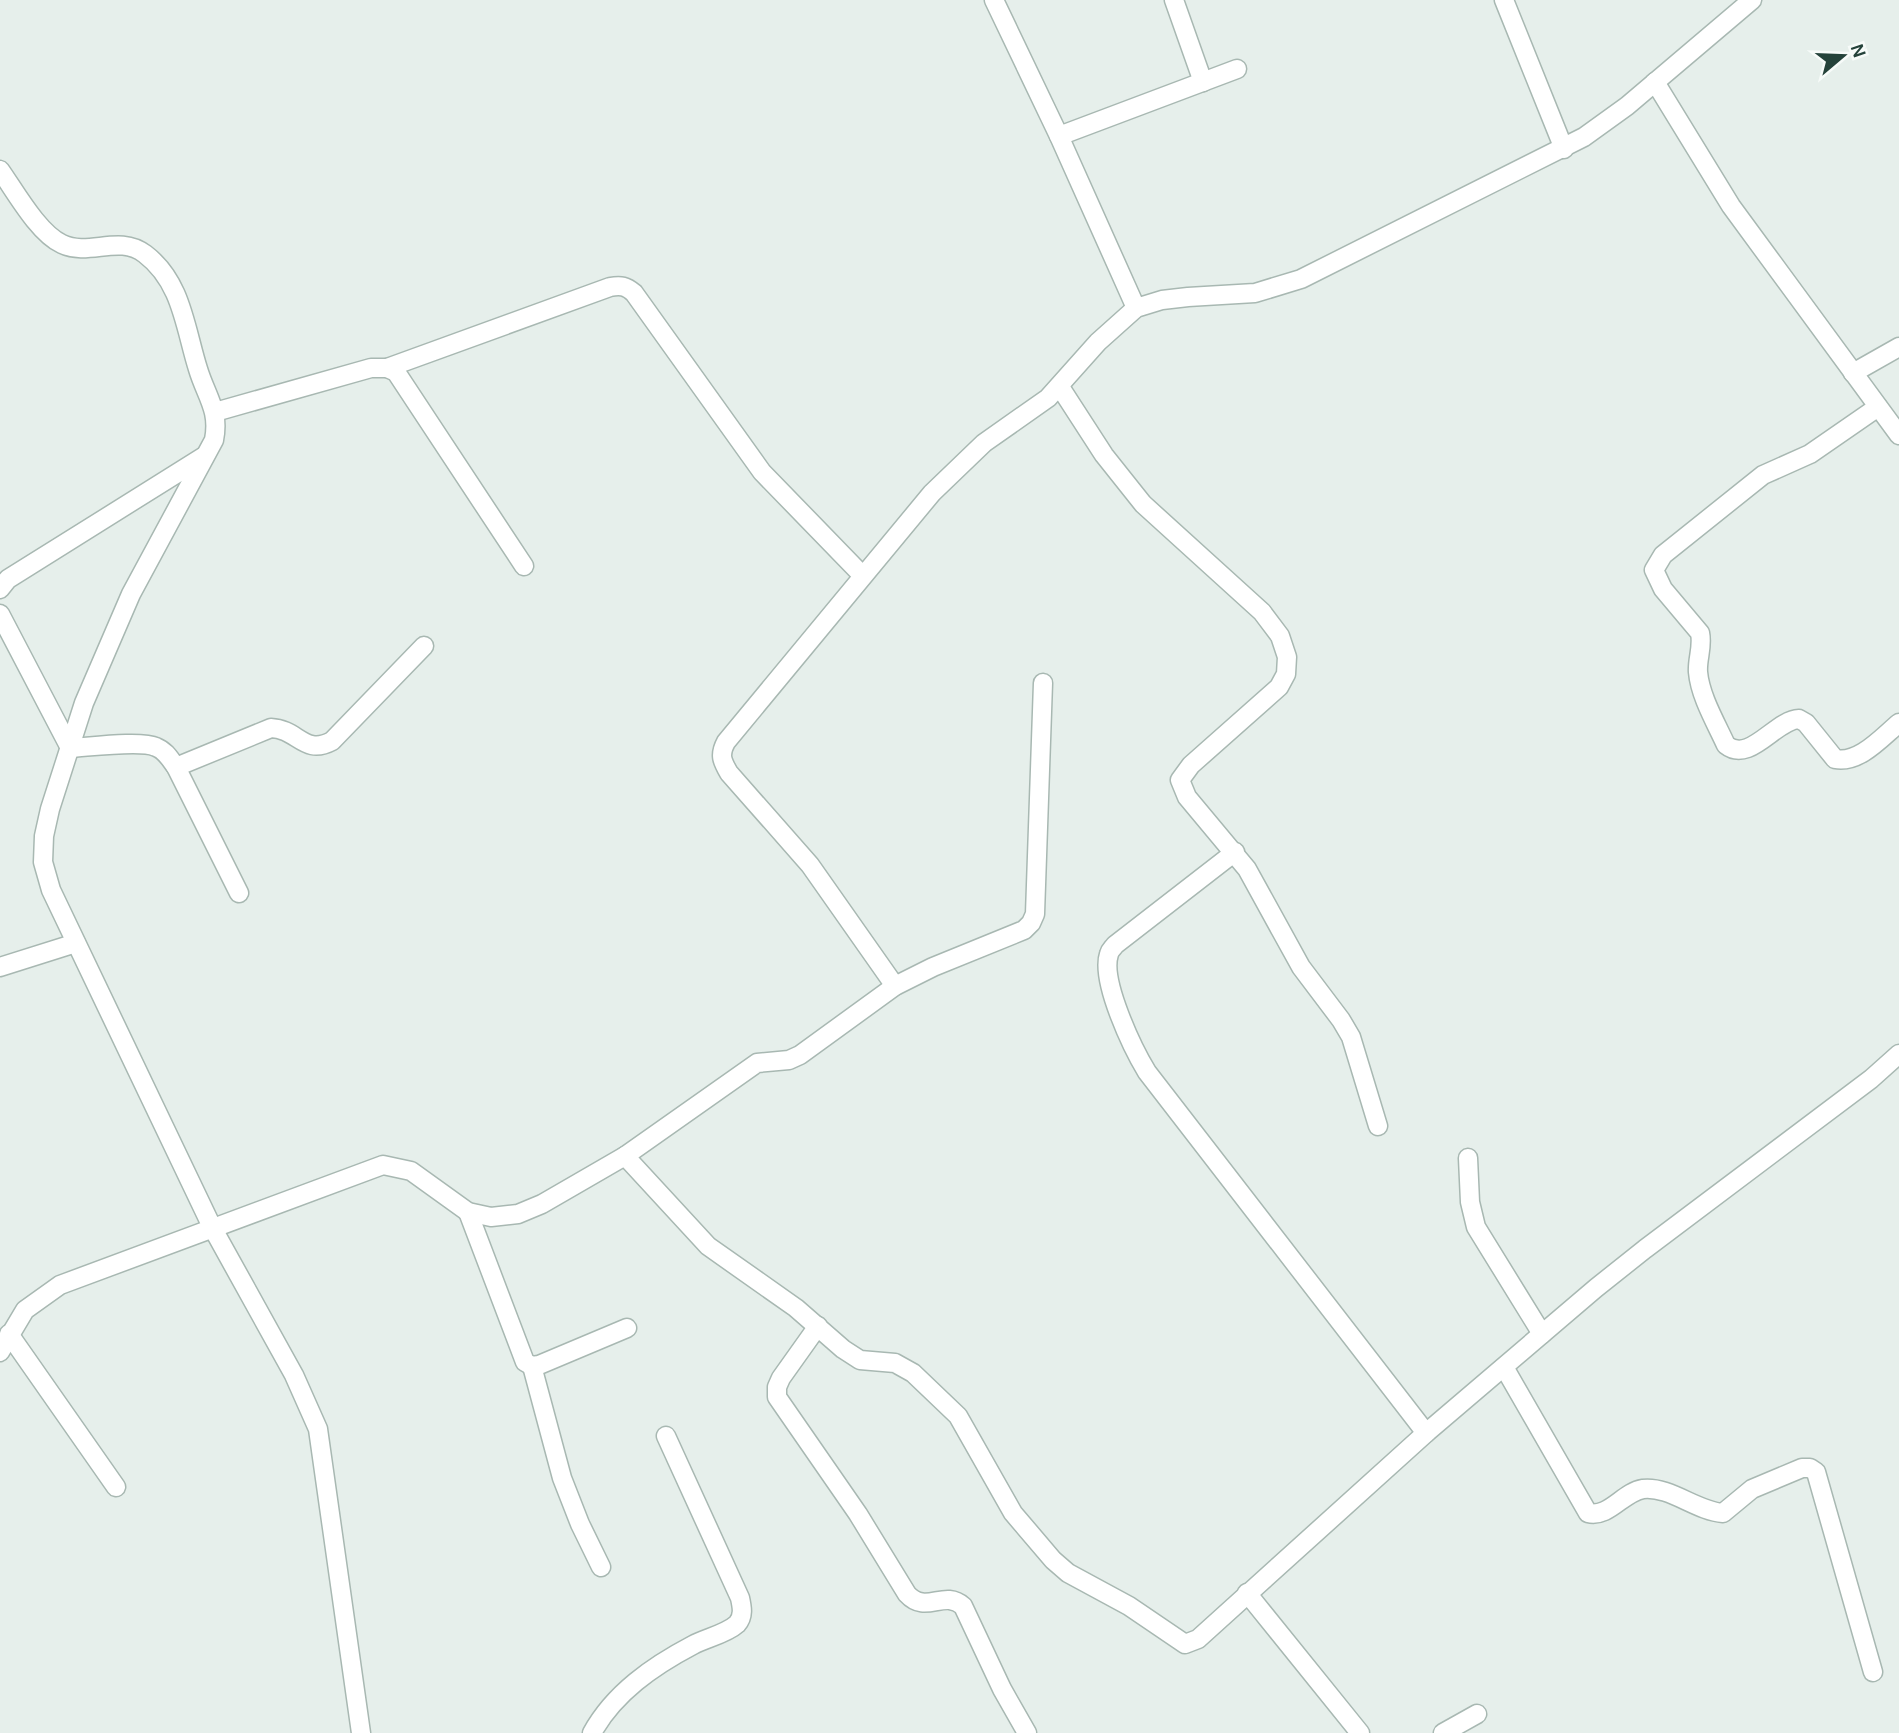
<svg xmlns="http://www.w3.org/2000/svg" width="1899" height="1733" viewBox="0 0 1899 1733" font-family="Karla,sans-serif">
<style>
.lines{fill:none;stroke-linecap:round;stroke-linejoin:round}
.street-casing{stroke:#a8b8b2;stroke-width:21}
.street{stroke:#fff;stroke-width:18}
</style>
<rect width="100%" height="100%" fill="#e6efeb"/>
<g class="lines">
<g class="street-casing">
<g id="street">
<path d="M994,0L1059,136L1136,308"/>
<path d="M1174,0L1203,82"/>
<path d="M1504,0L1564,149"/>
<path d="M1655,82L1731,206L1899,435"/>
<path d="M1059,136L1237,69"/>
<path d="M0,170C15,191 38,233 62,244C89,257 119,234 145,254C182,282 185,328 198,369C206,396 220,410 214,440L131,594L84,703L50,809L44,836L43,862L51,890L212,1227L294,1375L318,1429L361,1733"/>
<path d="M387,368L610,287C621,285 626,286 634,293L762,472L862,575"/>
<path d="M1853,373L1899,347"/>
<path d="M1060,387L1104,455L1143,504L1262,612L1280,636L1287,657L1286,674L1279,687L1191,765L1180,780L1187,797L1247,869L1301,967L1341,1020L1351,1037L1378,1126"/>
<path d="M1878,407L1810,454L1763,475L1663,555L1654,570L1663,589L1700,633C1703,647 1697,659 1698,672C1700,696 1716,723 1726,745C1750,764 1775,720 1799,719L1806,723L1835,759C1859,764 1882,737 1899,723"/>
<path d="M215,412L371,368H387L396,372L524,566"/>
<path d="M0,589L8,579L203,457"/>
<path d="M0,614L70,748C89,747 141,740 156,747C166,751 170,759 176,767L239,893"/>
<path d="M176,767L271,728C298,729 304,756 332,741L424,646"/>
<path d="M1235,852L1115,945C1113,948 1110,950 1109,954C1100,981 1133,1049 1147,1072L1426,1433"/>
<path d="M0,967L76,943"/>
<path d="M895,986L810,865L729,773C722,761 719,755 726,742L932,493L984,443L1048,398L1098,342L1136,308L1162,300L1188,297L1255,293L1301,279L1584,137L1627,106L1752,0"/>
<path d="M625,1156L708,1246L796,1308L843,1349L860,1360L895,1363L913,1373L958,1416L1013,1513L1053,1560L1068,1573L1129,1606L1185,1644L1198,1639L1426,1433L1596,1288L1645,1249L1871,1079L1899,1054"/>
<path d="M1468,1158L1470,1202L1476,1227L1542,1334"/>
<path d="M468,1212L525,1362L532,1366L539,1365L627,1328"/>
<path d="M818,1326L781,1378L777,1387V1397L858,1514L907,1594C926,1615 944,1589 963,1606L1002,1689L1027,1733"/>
<path d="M9,1334L116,1487"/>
<path d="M0,1352L25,1310L60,1285L383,1165L411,1171L468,1212L491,1217L518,1214L542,1204L625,1156L757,1063L789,1060L800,1055L895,986L933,967L1024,930L1031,923L1035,914L1043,683"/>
<path d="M532,1366L562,1478L580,1524L601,1567"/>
<path d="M1504,1367L1588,1513C1609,1518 1623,1492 1643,1489C1670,1486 1696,1511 1723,1513L1752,1489L1802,1468H1810L1816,1472L1873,1672"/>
<path d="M1247,1593L1360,1733"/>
<path d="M592,1733C614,1693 653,1666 693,1645C706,1638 726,1634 737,1624C744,1616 742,1607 740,1598L666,1436"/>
<path d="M1443,1733L1477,1714"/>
</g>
</g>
<use href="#street" class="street"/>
</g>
<g transform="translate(1843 56) rotate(71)" stroke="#f7fbf9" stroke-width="5" paint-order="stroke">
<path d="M0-5L12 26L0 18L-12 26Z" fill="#24423a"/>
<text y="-10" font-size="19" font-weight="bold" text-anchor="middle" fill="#24423a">N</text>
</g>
</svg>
